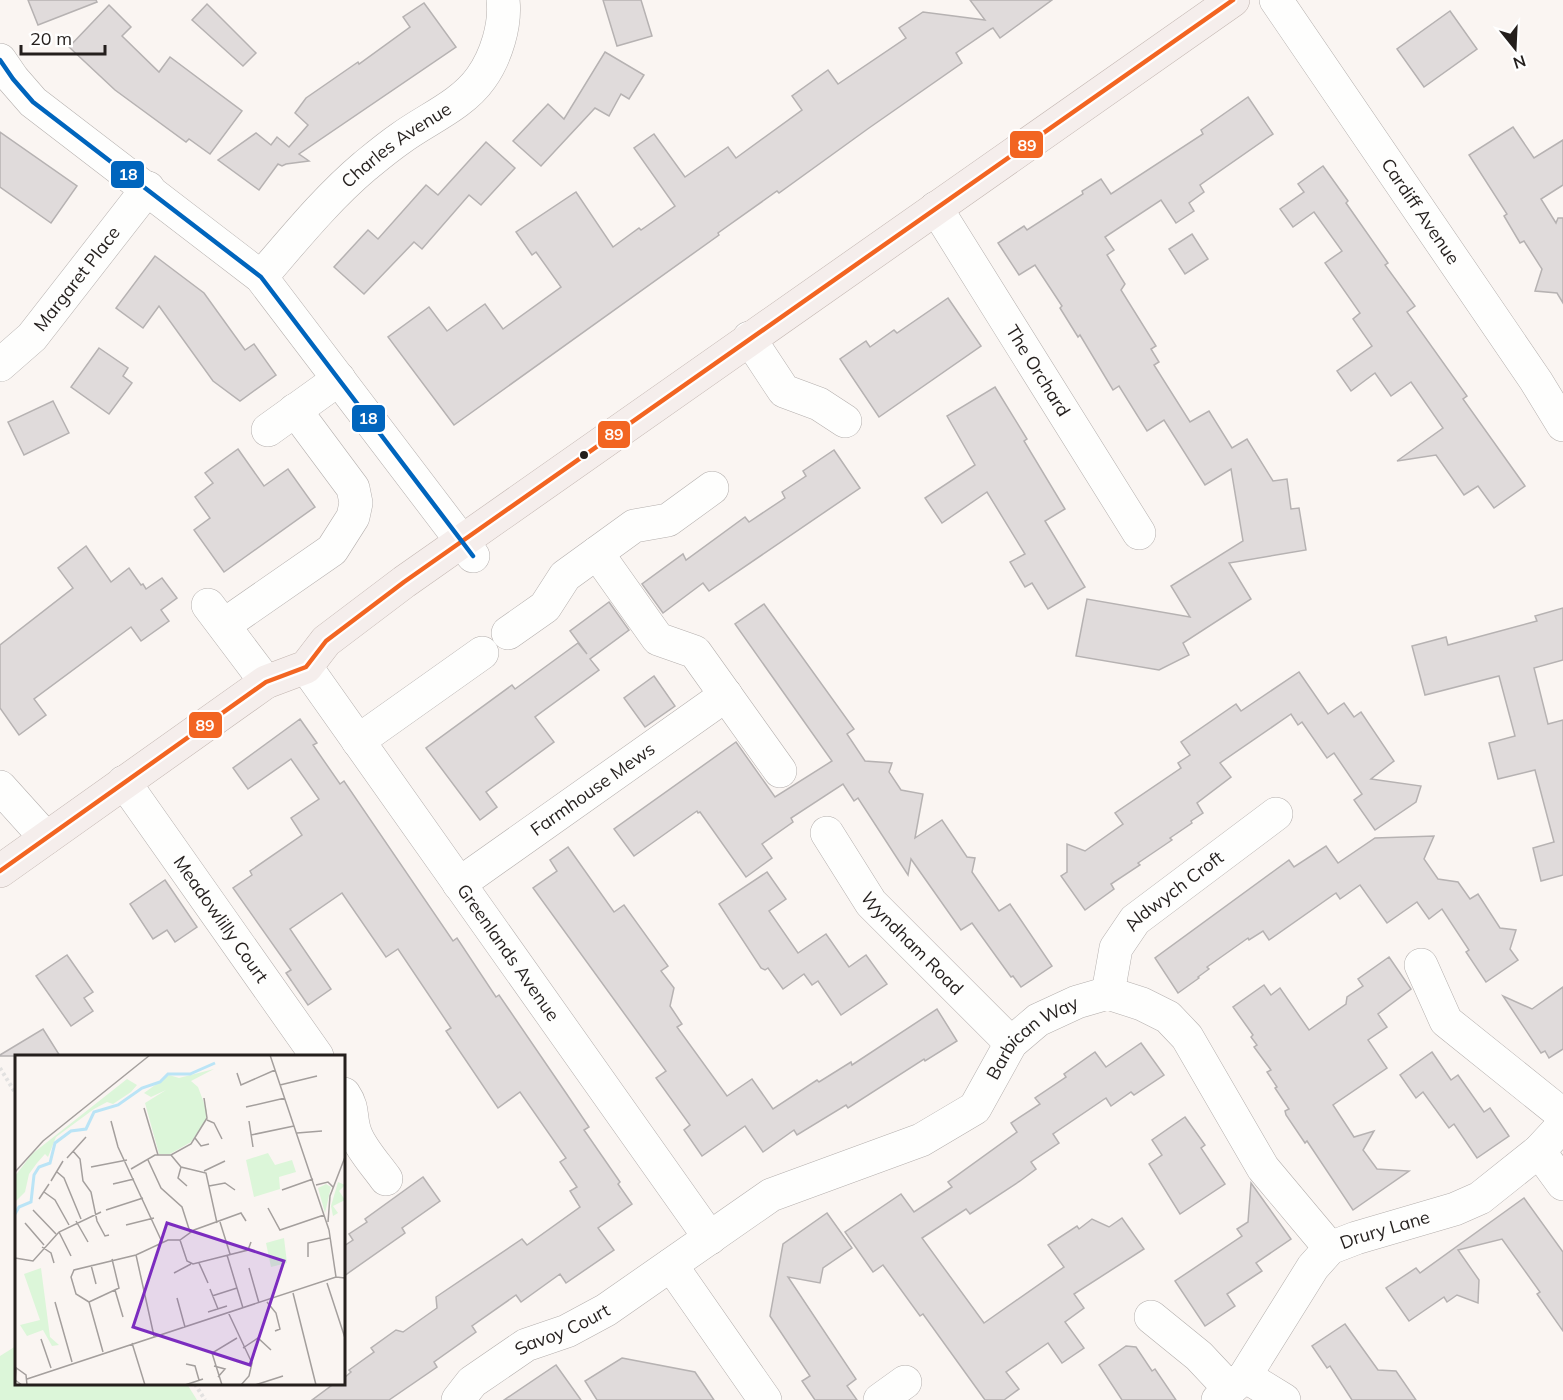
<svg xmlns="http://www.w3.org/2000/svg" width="1563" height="1400" viewBox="0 0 1563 1400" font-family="Mulish,sans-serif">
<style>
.green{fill:#dcf6d9}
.building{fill:#e0dbdb;stroke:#b6b2b2;stroke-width:1.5}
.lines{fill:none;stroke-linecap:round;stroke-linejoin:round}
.minor-casing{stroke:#b4afad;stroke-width:34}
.major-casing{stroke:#c2b5b0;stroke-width:34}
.path{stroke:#e2e1e0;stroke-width:4;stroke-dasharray:3 3;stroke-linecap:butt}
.minor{stroke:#fefefd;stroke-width:33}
.major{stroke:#f5eeec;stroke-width:33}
.bus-1-casing{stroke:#fff;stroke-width:9}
.bus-2-casing{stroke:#fff;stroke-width:9}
.bus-1{stroke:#f26522;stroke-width:4.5}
.bus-2{stroke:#0065bd;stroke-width:4.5}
.bus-dot{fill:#241f1d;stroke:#fff;stroke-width:2}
.labels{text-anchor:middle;stroke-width:4.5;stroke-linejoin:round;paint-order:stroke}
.street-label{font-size:18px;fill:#241f1d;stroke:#fff}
.inset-river{fill:none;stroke:#bae4f6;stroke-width:3}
.inset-road{fill:none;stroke:#a49f9d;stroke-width:1.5}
.view{fill:#7b2cbf;fill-opacity:0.15;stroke:#7b2cbf;stroke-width:3}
.inset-edge{fill:none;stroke:#241f1d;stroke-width:3}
.line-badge{stroke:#fff;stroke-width:2}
.badge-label{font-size:16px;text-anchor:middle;font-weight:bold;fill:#fff}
</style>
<rect width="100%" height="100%" fill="#faf5f2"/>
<path class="green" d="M16,1346V1384H187L197,1400H0V1356Z"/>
<g class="building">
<path d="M28,0H96L97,2L38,25Z"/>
<path d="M603,0H641L652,36L617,46Z"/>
<path d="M970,0H1052L1000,38L993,28L991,29L956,53L962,63L869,128L779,193L777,191L718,233L719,235L454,425L388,337L429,307L447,331L485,304L503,329L561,287L536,252L532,255L516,232L576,192L613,247L639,228L641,230L675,206L634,148L654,134L685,177L728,147L736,158L802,110L792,96L828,70L838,84L906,38L899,28L923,12L985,20Z"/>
<path d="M424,3L456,47L299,154L309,161L286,164L282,166L278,164L259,190L218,160L256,133L271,145L277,137L289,147L308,125L295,113L306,98L358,62L359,64L410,27L403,17Z"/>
<path d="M207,4L256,53L243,66L192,20Z"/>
<path d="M109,5L131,27L122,36L159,72L170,57L242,111L210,154L189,139L186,142L115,90L69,47Z"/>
<path d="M1450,11L1477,49L1424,87L1397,49Z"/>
<path d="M605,52L644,75L629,99L621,94L609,116L595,108L541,166L513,141L548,104L564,119Z"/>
<path d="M1248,97L1273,134L1200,185L1204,192L1189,203L1194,211L1176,223L1161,200L1105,237L1114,250L1107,255L1125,284L1121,290L1156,346L1151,349L1159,362L1154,365L1190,422L1209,411L1232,448L1247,439L1273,481L1287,479L1291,509L1299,508L1306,550L1229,563L1251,599L1183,643L1189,655L1159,670L1076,656L1087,599L1190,617L1171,586L1243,541L1231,469L1205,485L1164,420L1147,431L1119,386L1113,390L1080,335L1078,337L1060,308L1062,306L1035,265L1019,275L998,243L1024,226L1027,230L1083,194L1082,191L1101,179L1111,194L1203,134L1201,130Z"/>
<path d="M1513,127L1534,158L1563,140V185L1541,199L1556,223L1558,218H1563V303L1557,293L1535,291L1542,269L1524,241L1520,243L1504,216L1507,214L1469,155Z"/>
<path d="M0,132L77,186L51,223L0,187Z"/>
<path d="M486,142L515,168L481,205L469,195L422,249L414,242L364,294L334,267L368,230L378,239L426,185L438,195Z"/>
<path d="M1323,166L1348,201L1346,203L1388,263L1385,265L1415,306L1407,312L1467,396L1463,399L1525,486L1494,508L1478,486L1464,495L1436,455L1397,461L1443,428L1411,382L1391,396L1375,373L1351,391L1337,371L1372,346L1353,319L1360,313L1325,263L1342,251L1314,212L1293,227L1280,209L1304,192L1298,184Z"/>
<path d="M1192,234L1208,259L1185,274L1169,249Z"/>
<path d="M155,256L204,293L245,350L254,344L276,375L240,401L213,381L159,306L143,328L116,308Z"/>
<path d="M948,298L981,346L879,417L840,359L866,341L870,347L894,330L897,333Z"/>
<path d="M99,348L128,368L123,376L132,383L109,414L71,387Z"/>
<path d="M995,387L1027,439L1024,441L1065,509L1045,521L1085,587L1048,609L1032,583L1025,587L1010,562L1025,554L987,492L942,523L925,498L975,465L947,416Z"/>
<path d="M53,401L69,433L24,455L8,422Z"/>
<path d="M238,449L264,486L288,469L315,507L224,572L194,530L210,518L195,497L213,483L205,473Z"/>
<path d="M834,450L860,488L709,591L703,583L663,613L642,584L683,554L686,560L745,517L749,522L785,498L782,492L806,476L803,471Z"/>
<path d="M86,546L111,582L129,568L141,585L143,584L146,589L162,578L177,598L161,610L169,621L141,641L131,627L34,699L46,715L19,735L0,708V645L73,588L58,568Z"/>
<path d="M609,602L629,630L590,659L599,670L535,717L554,742L486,792L497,807L480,820L426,748L512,685L515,689L578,643L587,654L570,631Z"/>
<path d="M764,604L854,729L847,734L865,761L892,763L889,772L901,790L923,794L915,838L942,820L967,857L975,858L972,872L999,911L1010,904L1052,966L1021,987L1013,976L1011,977L972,923L961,930L911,859L908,875L858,798L854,801L843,784L791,818L793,822L762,844L772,858L746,877L700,812L698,813L697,811L634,856L614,829L736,742L775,797L832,761L735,624Z"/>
<path d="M1563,608V660L1534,668L1548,724L1563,720V875L1541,881L1533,848L1554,842L1535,770L1498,779L1489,743L1515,736L1499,676L1425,695L1412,646L1446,637L1448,645L1537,621L1535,616Z"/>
<path d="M1299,672L1328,714L1344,703L1354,717L1361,712L1394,761L1371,779L1421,786L1416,802L1375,830L1354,800L1362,794L1334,753L1327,758L1302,722L1298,725L1291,714L1220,763L1231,777L1197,803L1203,813L1191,821L1192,823L1170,838L1172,840L1138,863L1140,865L1111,884L1114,889L1085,910L1061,876L1067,872V844L1085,851L1123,824L1115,813L1181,768L1178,763L1190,755L1181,742L1236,704L1241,711Z"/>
<path d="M654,676L675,706L645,727L624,698Z"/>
<path d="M300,719L317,743L313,745L340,784L344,781L453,941L457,938L496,997L499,995L566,1093L589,1127L584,1130L620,1182L618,1184L632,1204L598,1228L614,1250L566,1283L560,1274L521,1302L516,1295L472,1326L476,1332L434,1362L437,1367L389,1400H312L335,1383H344V1378L351,1372L349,1370L374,1352L371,1348L396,1330L403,1332L437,1308L436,1297L522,1239L527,1245L580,1207L570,1191L577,1187L560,1162L566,1158L520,1092L498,1108L446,1031L451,1028L398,949L386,957L342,893L290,929L331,989L308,1005L286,973L291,970L233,888L252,875L250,871L302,835L291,818L319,799L291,759L248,789L233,768Z"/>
<path d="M1434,836L1424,859L1438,879L1458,882L1470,899L1478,894L1500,928L1516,930L1510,949L1518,960L1486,982L1466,952L1469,950L1442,909L1429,919L1417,902L1387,923L1360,885L1340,899L1336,893L1269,940L1263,931L1249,940L1248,938L1207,967L1209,969L1198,977L1199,978L1178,993L1155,958L1289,860L1294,867L1326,846L1338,863L1375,838Z"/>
<path d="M568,847L614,912L624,905L668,966L661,971L674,988L670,1006L682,1024L677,1027L727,1096L752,1079L773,1109L817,1080L819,1082L851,1062L852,1065L937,1009L957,1041L925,1061L924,1059L848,1108L846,1105L797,1135L794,1130L763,1152L745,1126L702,1156L684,1130L690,1125L656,1078L666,1071L533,888L557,871L550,860Z"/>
<path d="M767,872L786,899L769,911L798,953L826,934L849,967L866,955L887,984L841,1015L818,981L812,985L804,974L783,989L768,968L765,970L761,968L719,904Z"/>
<path d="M165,880L197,927L175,942L167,930L153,939L130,904Z"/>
<path d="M67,955L93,992L84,998L93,1011L71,1026L36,976Z"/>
<path d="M1389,957L1411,989L1378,1014L1387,1027L1368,1040L1387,1068L1333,1105L1354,1137L1374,1131L1363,1150L1377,1169L1409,1171L1353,1210L1307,1141L1305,1143L1286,1115L1285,1111L1289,1109L1275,1088L1277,1087L1267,1072L1271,1070L1254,1047L1257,1045L1251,1037L1253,1035L1233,1007L1264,985L1271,995L1280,988L1309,1030L1346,1004L1347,997L1363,986L1358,979Z"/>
<path d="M1563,987V1049L1549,1058L1545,1051L1541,1053L1503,996L1532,1009Z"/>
<path d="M43,1029L60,1056H0V1055Z"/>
<path d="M1141,1043L1164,1075L1134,1095L1131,1092L1111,1106L1106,1098L1053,1134L1059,1143L1031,1162L1036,1169L1020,1181L970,1214L966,1209L922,1238L984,1323L1064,1267L1048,1245L1077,1226L1079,1229L1092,1219L1109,1227L1122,1218L1144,1249L1074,1294L1084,1308L1065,1322L1084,1348L1062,1363L1048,1343L1006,1372L1019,1389L1004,1400H985L923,1314L920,1316L883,1265L873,1272L845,1232L901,1194L914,1212L952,1187L948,1182L1017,1132L1011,1123L1040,1104L1035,1098L1066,1077L1064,1074L1095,1052L1106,1067Z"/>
<path d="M1432,1052L1451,1080L1458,1075L1484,1112L1490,1108L1509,1136L1477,1158L1454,1124L1449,1128L1423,1092L1416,1098L1400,1075Z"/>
<path d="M1185,1117L1205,1145L1201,1148L1225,1184L1180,1214L1149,1164L1162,1155L1152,1140Z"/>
<path d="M423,1177L440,1201L402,1228L405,1233L344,1276V1246L353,1240L349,1234L367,1222L365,1219Z"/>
<path d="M1251,1183L1291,1239L1256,1263L1262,1271L1227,1294L1235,1306L1205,1326L1175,1281L1242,1236L1237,1229L1248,1222Z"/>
<path d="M1524,1198L1563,1252V1331L1537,1294L1540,1292L1502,1239L1458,1250L1479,1280L1478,1303L1457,1295L1447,1302L1444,1297L1409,1321L1386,1288L1416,1268L1420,1273Z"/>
<path d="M827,1213L852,1248L823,1268L820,1283L788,1277L856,1379L847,1386L857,1400H815L802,1381L810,1376L770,1316L783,1244Z"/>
<path d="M1345,1324L1378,1370L1396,1371L1416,1400H1352L1330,1366L1327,1368L1312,1346Z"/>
<path d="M1126,1346L1136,1347L1152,1371L1155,1369L1176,1400H1122L1099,1365Z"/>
<path d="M622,1358L695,1372L714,1400H597L585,1381Z"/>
<path d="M556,1365L581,1400H504Z"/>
</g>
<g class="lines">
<g class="minor-casing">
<g id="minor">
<path id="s1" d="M1276,0L1536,381L1563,425"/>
<path d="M0,60L13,79L33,102L261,277L473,556"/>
<path id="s2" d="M936,208L1139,533"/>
<path id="s3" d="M261,277C294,239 326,199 365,166C376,157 388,147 401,138C427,119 462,105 481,78C496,57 506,25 503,0"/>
<path d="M749,338L784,391L819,404L845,421"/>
<path id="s4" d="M0,365L32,337L148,188"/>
<path d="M268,430L339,379"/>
<path d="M597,553L658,639L695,652L780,771"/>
<path d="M208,605L266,682"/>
<path d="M224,625L332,550L353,517L356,503L353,488L295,410"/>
<path d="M508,633L545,607L565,576L634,526L668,520L712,488"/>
<path id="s5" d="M306,667L710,1238"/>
<path d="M358,741L482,653"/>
<path id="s6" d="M124,782L317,1056"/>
<path d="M0,787L46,838"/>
<path id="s7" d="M827,833L871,903L1011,1043"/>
<path id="s8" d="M459,884L726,695"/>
<path d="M1421,965L1446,1021L1563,1115"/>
<path id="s9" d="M1108,993L1116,948L1135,920L1276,814"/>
<path d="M344,1094C355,1110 349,1118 356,1135C362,1150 376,1165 386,1179"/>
<path d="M1539,1151L1563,1184"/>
<path d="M671,1265L765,1400"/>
<path d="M1151,1317L1199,1356L1230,1389"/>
<path d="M1245,1376L1284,1400"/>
<path id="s10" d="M458,1400L472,1382L526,1345L567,1331L606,1310L771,1195L921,1140L975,1108L1011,1043L1038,1020L1077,1002L1108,993L1142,1004L1168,1017L1187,1037L1263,1168L1330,1248"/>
<path d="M880,1400L905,1382"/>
<path id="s11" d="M1218,1400L1245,1376L1313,1267L1330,1248L1356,1238L1455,1209L1480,1198L1539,1151L1563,1125"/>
</g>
</g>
<g class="major-casing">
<path id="major" d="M0,871L266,682L306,667L326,641L404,582L1233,0"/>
</g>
<g class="path">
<path d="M0,1068L16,1094"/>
<path d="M195,1384L205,1400"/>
</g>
<use href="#minor" class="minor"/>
<use href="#major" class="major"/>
<g class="bus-1-casing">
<path id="bus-1" d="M0,871L266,682L306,667L326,641L404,582L1233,0"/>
</g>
<g class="bus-2-casing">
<path id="bus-2" d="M0,60L13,79L33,102L261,277L473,556"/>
</g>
<use href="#bus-1" class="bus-1"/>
<use href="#bus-2" class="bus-2"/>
</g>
<circle class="bus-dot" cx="584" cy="455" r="5"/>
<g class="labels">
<g class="street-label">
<text dy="6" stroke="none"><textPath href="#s3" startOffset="190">Charles Avenue</textPath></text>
<text dy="6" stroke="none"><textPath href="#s1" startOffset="256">Cardiff Avenue</textPath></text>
<text dy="6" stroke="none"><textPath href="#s4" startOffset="116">Margaret Place</textPath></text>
<text dy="6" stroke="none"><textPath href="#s2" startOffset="192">The Orchard</textPath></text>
<text dy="6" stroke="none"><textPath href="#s8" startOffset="164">Farmhouse Mews</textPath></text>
<text dy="6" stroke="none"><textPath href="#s9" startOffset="128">Aldwych Croft</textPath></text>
<text dy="6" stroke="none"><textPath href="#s6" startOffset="168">Meadowlilly Court</textPath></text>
<text dy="6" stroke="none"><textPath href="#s7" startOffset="140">Wyndham Road</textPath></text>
<text dy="6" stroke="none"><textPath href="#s5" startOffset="350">Greenlands Avenue</textPath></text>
<text dy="6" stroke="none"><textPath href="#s10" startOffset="693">Barbican Way</textPath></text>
<text dy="6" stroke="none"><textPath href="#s11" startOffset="248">Drury Lane</textPath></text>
<text dy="6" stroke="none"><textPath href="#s10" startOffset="128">Savoy Court</textPath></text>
</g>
</g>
<g transform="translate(15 1055)">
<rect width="330" height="330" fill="#faf5f2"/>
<path d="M199,14L176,26L183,32L192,56L191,65L176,87L155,99H144L130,48L151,35L136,42L129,38L154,20L164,23ZM112,24L122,30L116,37L98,49L92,47L79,54L41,82L33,102L30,99L22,108L14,119L10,137L0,147V121L17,99ZM253,98L260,110L277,105L281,117L264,122L265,134L239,142L231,105ZM323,127L330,130L324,136L330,145L318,151L323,158L318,161L316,151ZM311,129L316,132L310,158L303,133ZM269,183L272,208L256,212L251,188ZM26,213L35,282L44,290L37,291L28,275L12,281L5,270L25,265L9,219Z" fill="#dcf6d9"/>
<path class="inset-river" d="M0,159L4,152L16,147L19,120L24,112L35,108L40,88L56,76L71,74L79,57L103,50L127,33L145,27L153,19H175L200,8"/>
<path class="inset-road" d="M255,0L314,175M222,18L226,30L260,15M265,30L302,21M231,52L270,43M129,53L143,100M192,65L199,68L207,84M96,66L103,92L147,187M234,66L238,92M282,78L307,76M236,80L279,71M180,83L186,91L194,89M58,96L65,104L68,126L76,137L82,166L90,181L94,180M156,100L166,112L191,118L202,168M52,103L71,82M133,105L146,133L167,152L175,177M76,112L112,105M166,112L163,123L172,131M116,114L140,100H156L176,89L192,63L189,43M189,116L210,106M0,117L28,86L135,0M42,117L49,123L66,164M36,126L48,106M98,129L119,124M301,130L313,127L318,132M194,131L210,128L220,135M267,135L298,124M29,137L40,145L54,170M24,144L34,129M253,153L265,175L309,160M18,155L41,179M91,155L128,143M61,166L73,187M205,167L215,199M313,167L315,141L330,102M10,168L29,190M111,170L139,163M314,175L321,222M44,177L56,201M165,185L172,206L178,209L233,195L236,187M27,192L36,198L39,208M121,200L139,281M212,200L228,253M293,202V188L315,183M0,203L18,206L44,177L86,157M184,208L193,228M76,210L81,229M234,213L244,248M159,218L176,209M312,228L330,283M195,234L203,254M100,235L108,262M278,238L301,330M197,241L222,233M162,243L170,272M40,247L57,307M74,247L61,239L56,222L59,215L121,200L153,185H165L179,175L226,158L231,166M74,247L104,233L97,204M74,247L88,297M252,247L261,258L265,274L260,276M193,257L212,251M213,257L237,308L234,321L226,330M26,284L36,313M117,288L130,330M228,293L243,283L256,295M171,309L180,311L184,325M199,311L210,314L203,322M0,312L11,320L12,330M1,314L0,325L7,330M12,324L321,222L330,223M170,330L188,324M207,330L197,298L222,283M240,330L268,321"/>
<path class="view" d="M152,168L269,206L235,310L118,272Z"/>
<rect width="330" height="330" class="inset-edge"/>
</g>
<g class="line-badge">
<rect x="1009" y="130" width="35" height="29" rx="6" fill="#f26522"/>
<rect x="110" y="160" width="35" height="29" rx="6" fill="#0065bd"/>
<rect x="351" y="404" width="35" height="29" rx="6" fill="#0065bd"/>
<rect x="597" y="420" width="34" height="29" rx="6" fill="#f26522"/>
<rect x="188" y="711" width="35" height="28" rx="6" fill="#f26522"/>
</g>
<g class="badge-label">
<text x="1027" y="151">89</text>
<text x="128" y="180">18</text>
<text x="368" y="424">18</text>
<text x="614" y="440">89</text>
<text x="205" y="731">89</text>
</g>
<g transform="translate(1515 48) rotate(162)" stroke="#ffffff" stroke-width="4.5" paint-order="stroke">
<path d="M0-4.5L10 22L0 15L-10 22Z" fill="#241f1d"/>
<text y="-9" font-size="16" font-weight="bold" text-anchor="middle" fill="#241f1d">N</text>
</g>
<path d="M21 45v9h84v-9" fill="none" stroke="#241f1d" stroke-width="3"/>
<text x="30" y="45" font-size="18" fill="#241f1d" stroke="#ffffff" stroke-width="4.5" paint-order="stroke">20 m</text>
</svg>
